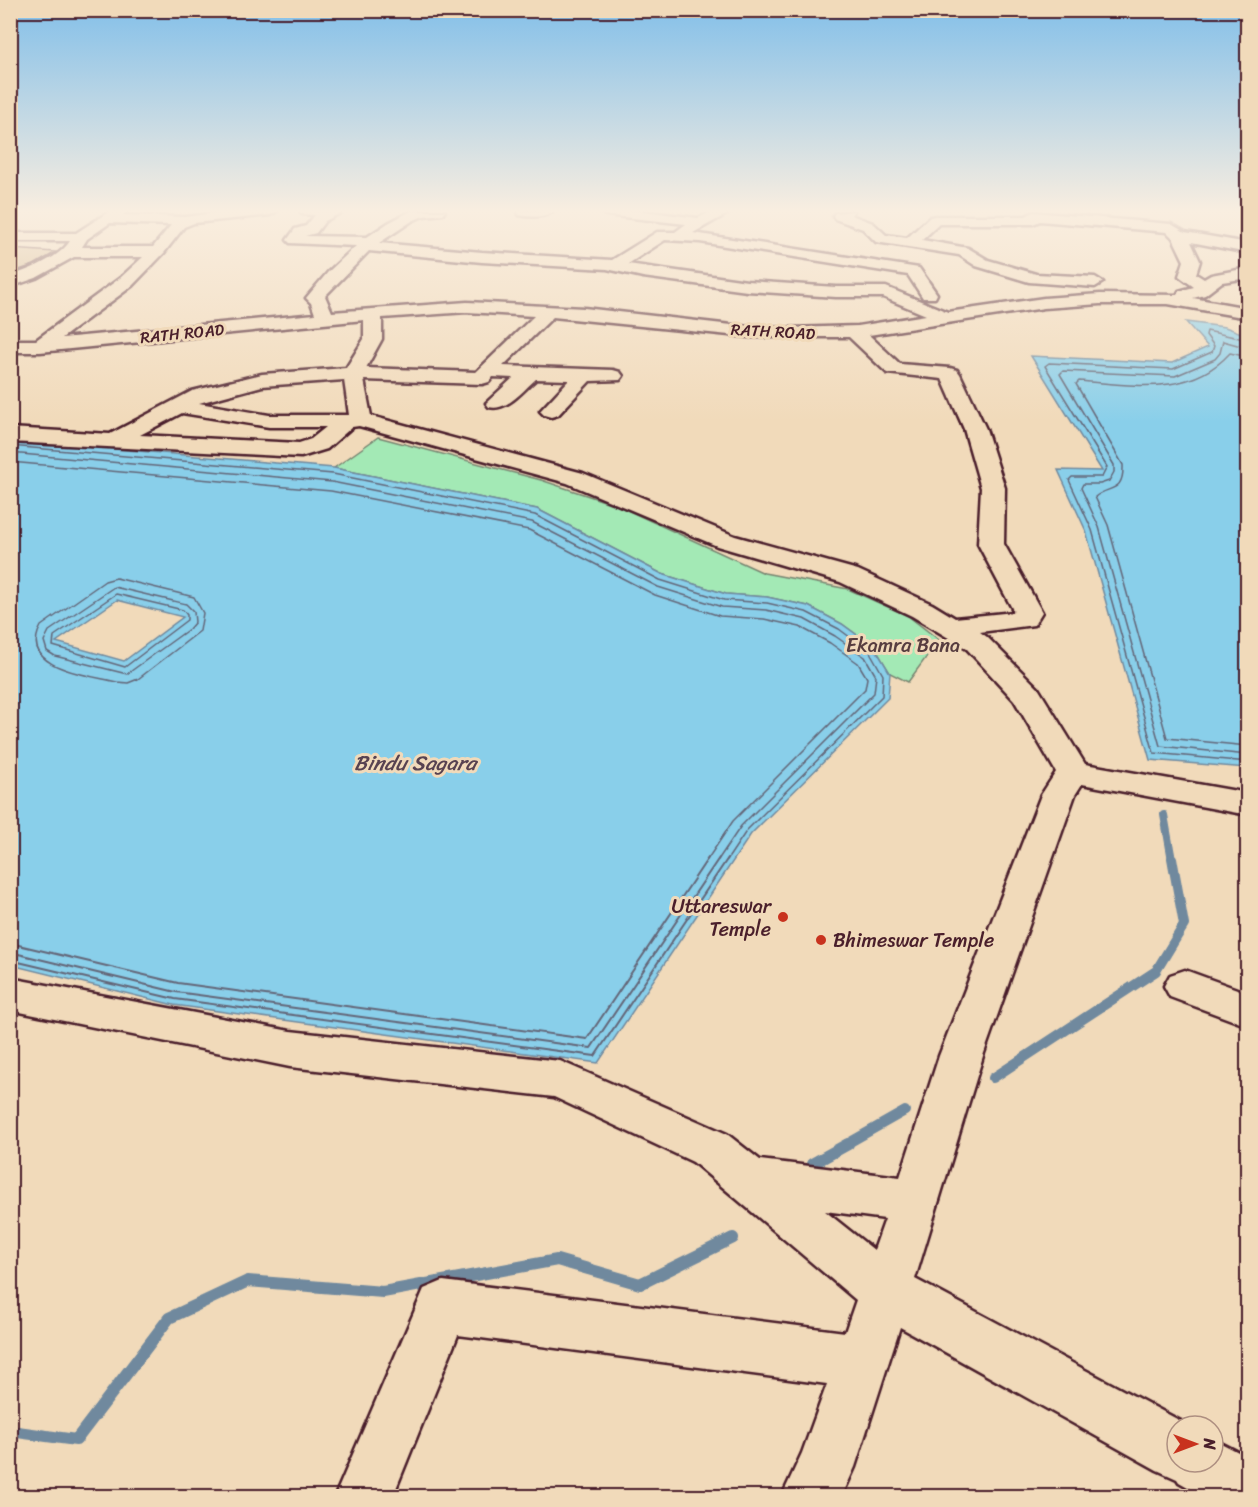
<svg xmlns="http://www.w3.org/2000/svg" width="1258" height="1507" viewBox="0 0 1258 1507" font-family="Sriracha,sans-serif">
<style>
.green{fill:#a3e9b5;stroke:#768470;stroke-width:1.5}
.water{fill:#89cfea;stroke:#70899e;stroke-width:1.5;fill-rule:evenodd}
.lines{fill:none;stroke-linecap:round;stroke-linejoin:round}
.shore-far1{stroke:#636577;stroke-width:1.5}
.shore{stroke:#636577;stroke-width:2}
.stream-far2{stroke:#70899e;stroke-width:8}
.stream-far1{stroke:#70899e;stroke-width:10}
.stream{stroke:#70899e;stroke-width:12}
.building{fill:#d2b68b;stroke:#4a1f2b;stroke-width:1.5}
.minor-casing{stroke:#4a1f2b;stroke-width:5}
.minor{fill:#f1daba;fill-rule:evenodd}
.poi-dot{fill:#c8321e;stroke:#f1daba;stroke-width:2}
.labels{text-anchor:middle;stroke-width:6;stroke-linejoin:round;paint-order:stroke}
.far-street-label{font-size:16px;fill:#4a1f2b;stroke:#f1daba}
.park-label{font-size:20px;fill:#573d40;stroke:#f1daba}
.poi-label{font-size:20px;fill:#4a1f2b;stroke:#f1daba;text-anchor:end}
.water-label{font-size:21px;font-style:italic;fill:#574251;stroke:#f1daba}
</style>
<rect width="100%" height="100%" fill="#f1daba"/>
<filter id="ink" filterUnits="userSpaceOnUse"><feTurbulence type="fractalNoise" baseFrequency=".0167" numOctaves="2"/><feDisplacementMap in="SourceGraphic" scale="12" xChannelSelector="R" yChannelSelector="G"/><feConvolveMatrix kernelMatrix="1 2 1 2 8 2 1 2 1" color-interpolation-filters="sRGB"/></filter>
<g filter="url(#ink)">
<path class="green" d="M378,437L541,480L616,505L764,573L848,589L908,616L939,640L908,682L890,673L875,648L842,624L808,606L767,597L726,594L662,574L537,509L334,468Z"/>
<g class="water">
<path d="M1186,322L1225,327L1247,335V768L1150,760L1086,531L1058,470L1102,471L1031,356L1172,363L1208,347Z"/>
<path d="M11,440L334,468L537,509L662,574L726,594L767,597L808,606L842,624L875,648L890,673L888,698L751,834L598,1063L174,1005L11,965ZM117,600L183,617L124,661L56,642Z"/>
</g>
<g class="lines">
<g class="shore-far1">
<path d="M1248,340L1207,331L1206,335L1214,346L1212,352L1173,369L1049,363L1045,366L1107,467L1102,477H1072L1069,480L1092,530L1154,753L1248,762"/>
<path d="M1248,348L1223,341L1220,353L1215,359L1175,376L1063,371L1060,374L1114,465V472L1109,481L1100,484H1083L1081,488L1099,527L1160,746L1248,755"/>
<path d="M1248,357L1230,353C1190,397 1133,385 1079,381L1076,384L1123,465C1124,494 1109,485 1095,497L1108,525L1167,738L1248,746"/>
<path d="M10,446L333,474L535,515L660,580L724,600L767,603L806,612L839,629L870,652L883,675L882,696L747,830L727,860"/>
<path d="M10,453L332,482L532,522L658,587L722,607L766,610L804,619L835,636L865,657L876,676L874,693L741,826L718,860"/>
<path d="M10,462L331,491L529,530L655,595L720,616L764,619L800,627L830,643L858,663L867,678L865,689L733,821L707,860"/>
<path d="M116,578L194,597L203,613L200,631L138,679L128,683L117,682C90,675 17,669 41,626L105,581Z"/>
<path d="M114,587L186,604L194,612L195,622L189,629L127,674L55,656L47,651L44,641L49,631Z"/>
<path d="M116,594L183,610L187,615V620L125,667L53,646L54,636Z"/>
</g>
<g class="shore">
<path d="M10,943L178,983L587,1039L708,858"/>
<path d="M10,952L176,992L591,1048L719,858"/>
<path d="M10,960L175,999L595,1056L728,858"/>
</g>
<path class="stream-far2" d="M1164,815L1172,860"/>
<g class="stream-far1">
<path d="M993,1078L1156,971L1184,925L1172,858"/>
<path d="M845,1145L905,1111"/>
</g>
<g class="stream">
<path d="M812,1164L848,1144"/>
<path d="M10,1431L76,1440L169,1318L248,1281L383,1292L557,1260L640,1284L733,1238"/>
</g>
</g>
<path class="building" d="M10,249L56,252L34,265L10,273Z"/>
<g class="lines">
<g class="minor-casing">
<g id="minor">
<path d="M110,211H127L123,215L185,217L229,211H277L270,215L194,223L184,227L164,253L132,286L62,338L315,314L311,303L306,298L328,272L356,246L290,243L287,240L295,229L306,226L315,215L302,214L300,211L342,212L325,221L316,233L305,236L367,237L388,223L411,211H445L443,214L423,216L412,221L379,243L482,252L612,260L657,232H675L686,224L606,215L599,211H643L698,218L713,211H732L693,233L919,268L937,294L935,298H923L908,275L700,242L665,240L628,264L747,281L836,287H886L948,312L1044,298L1100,294L1177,295L1179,291L1194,287L1179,276L1184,261L1173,238L1167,232L1040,221L1033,224H939L922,240L968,248L988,260L1036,274L1095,277L1103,282L1095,287L1029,282L976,266L959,255L876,242L863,229L835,219L833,216L835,213L854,211L851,215L873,223L886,235L907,238L930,217L935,216H1026L1033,212L1171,224L1185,232L1248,243V253L1191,242L1200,261L1196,274L1204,279L1211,275L1248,268V278L1222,282L1205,295L1193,298L1248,308V318L1168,304H1100L1044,308L869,335L900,364L950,368L957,370L960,374L986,429L1005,488L1004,544L1042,612L1034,625L980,632L987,637L1038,688L1085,764L1248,793V815L1082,784L1075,795L983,1056L915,1279L1190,1426H1177V1462H1213V1439L1248,1457V1496H1204L1179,1482L1177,1479L1157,1470L900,1327L855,1467L842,1496H782L802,1453L827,1384L458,1335L393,1496H335L424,1289L443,1281L845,1332L856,1300L693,1162L554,1097L290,1067L10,1010V978L290,1031L560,1061L727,1134L760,1160L900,1177L939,1056L1041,795L1056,772L1014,700L967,649L912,616L840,582L717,546L567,483L359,426L352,427L327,449L301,457L10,442V428L110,434L192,391L262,374L346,368L364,339V320L40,352H10V340H36L120,278L143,257H74L36,278L10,287V276C29,270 59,258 70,241H10V233H76ZM110,223L171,225L153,247H82L87,239ZM369,251L482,262L607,269L643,277L747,291L836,297H883L926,315L858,326L789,328L749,327L584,308L467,302L332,312L325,296ZM467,312L534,316L476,372L366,368L382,339V318ZM553,317L749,337H849L887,373L942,379L964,429L981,488L978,544L1014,612L955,618L932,604L858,570L735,536L583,473L371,416L364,380L482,384L489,382L493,377L513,378L486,403L489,407C507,412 523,390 536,379L569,380L540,411L544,415L551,417L558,415L590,381L620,380L623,376L620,372L613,370L503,366ZM344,380L349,415H269L199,403L262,386ZM182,413L269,427H326L311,439L299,443L140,435ZM825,1211L885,1219L874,1250Z"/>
<path d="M518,211H553C546,218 529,217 519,215Z"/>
<path d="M1185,970L1248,993V1026L1170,997L1164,986L1170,975Z"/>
</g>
</g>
<use href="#minor" class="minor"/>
</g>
</g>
<linearGradient id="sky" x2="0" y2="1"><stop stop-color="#82bfe9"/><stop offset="0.5" stop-color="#f9eee0"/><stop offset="1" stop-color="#f9eee0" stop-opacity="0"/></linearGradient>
<rect width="1258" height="422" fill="url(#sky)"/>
<g class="poi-dot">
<circle cx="783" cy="917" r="6"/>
<circle cx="821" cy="940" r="6"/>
</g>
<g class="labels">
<g class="far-street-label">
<text transform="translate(773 331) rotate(3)" y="6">RATH ROAD</text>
<text transform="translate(182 333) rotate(-6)" y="6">RATH ROAD</text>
</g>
<g class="park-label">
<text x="903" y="652">Ekamra Bana</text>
</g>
<g class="poi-label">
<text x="771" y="913">Uttareswar<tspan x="771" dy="23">Temple</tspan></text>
<text x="833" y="947" text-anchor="start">Bhimeswar Temple</text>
</g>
<g class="water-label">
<text x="415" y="770">Bindu Sagara</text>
</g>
</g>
<rect width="1258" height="1507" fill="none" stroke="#f1daba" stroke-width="36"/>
<rect x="18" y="18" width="1222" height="1471" fill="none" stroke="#4a1f2b" stroke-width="2" filter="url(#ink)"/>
<g transform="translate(1195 1444) rotate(90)"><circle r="28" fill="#f1daba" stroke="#ae8f81" stroke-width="1.5"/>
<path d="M0-4.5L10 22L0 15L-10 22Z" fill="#c8321e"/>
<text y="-9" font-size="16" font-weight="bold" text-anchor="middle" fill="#4a1f2b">N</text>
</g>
</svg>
